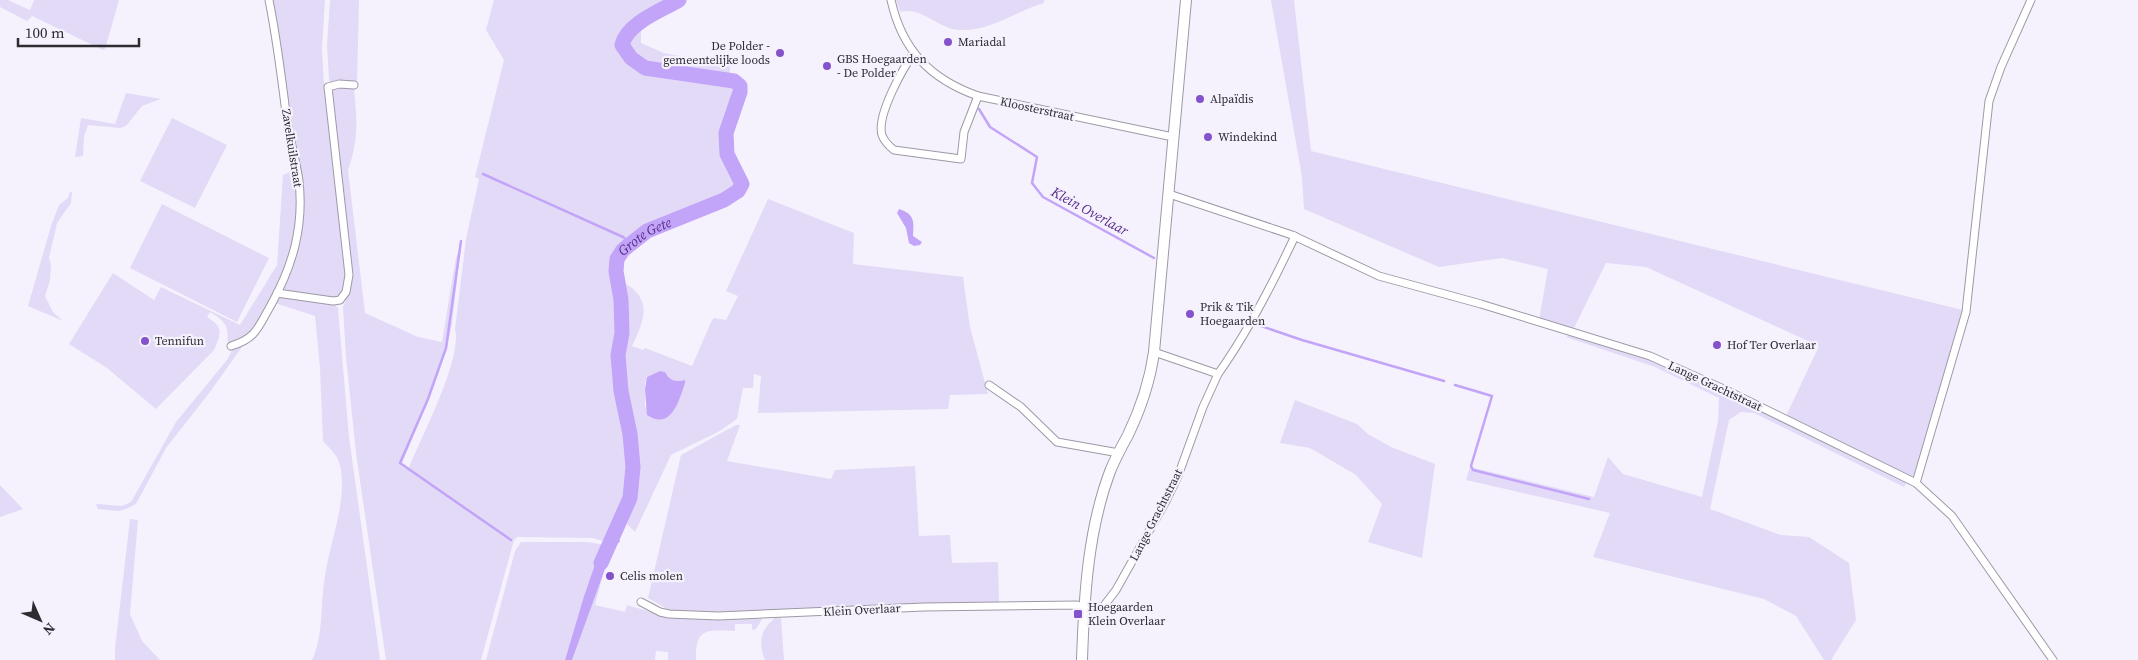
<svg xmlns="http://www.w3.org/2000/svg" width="2138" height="660" viewBox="0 0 2138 660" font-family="'Source Serif 4',serif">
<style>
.green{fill:#e3daf7;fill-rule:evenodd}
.water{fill:#c2a4f8}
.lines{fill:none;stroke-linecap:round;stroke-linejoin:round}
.stream{stroke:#c2a4f8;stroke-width:2.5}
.river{stroke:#c2a4f8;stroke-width:15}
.minor-casing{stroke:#9d99a5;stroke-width:9}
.secondary-casing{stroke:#9d99a5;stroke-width:12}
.minor{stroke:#fff;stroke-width:7}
.secondary{stroke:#fff;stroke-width:10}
.poi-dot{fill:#8452ca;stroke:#f6f2fd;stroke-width:2}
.labels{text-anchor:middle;stroke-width:4.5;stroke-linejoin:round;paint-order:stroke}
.poi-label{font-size:12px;fill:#2d2c31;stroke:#f6f2fd;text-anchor:start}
.street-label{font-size:12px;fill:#2d2c31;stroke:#f6f2fd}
.water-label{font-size:14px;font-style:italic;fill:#572d8c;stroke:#f6f2fd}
</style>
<rect width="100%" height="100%" fill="#f6f2fd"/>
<g class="green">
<path d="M0,0H8L30,10L34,0H119L105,49L103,50L32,16L27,21L0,7Z"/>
<path d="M272,0H325L322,48L324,87L346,278C345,288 343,295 333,299L286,291L284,288L296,256L300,228L292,131Z"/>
<path d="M330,0H359L357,84L331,83L329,80L327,45Z"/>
<path d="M494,0H670C653,10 613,22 620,49C623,60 632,66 641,71L729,84L733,93L720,134L723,152L736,187L651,224L626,241L615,256L614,292L619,316L615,341L614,368L626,431L630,475L624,503L607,542L592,538L517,537L514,540L481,660H386L356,453L346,357L343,307L350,290L353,276L331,90L335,86L354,88C357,121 359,139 348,170L365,313L418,337L442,342L455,263L457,255L460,253L452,324L447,348L429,399L401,466L408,470C420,439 463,359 455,329L466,239L479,179L475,177L504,60L486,30Z"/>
<path d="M896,0H1044V3C1016,11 991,31 961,30C938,30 923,6 900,12Z"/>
<path d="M1271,0H1294L1311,151L1963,310L1958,336L1915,475L1909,477L1786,416L1819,346L1646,267L1606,263L1573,330L1539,320L1548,269L1502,258L1439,267L1304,209L1302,177Z"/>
<path d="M641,28V43L664,53L730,66V74L652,63L640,60L630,53C627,41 632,35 641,28Z"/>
<path d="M126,93L161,99L142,106L126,126L120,128L88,125L84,136L83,156L75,157L81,118L115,124Z"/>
<path d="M172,118L227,145L195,208L140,181Z"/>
<path d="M290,172H295C298,195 297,222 293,245C290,264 262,321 249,334C244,339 235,342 228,343C227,338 228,335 227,330C226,321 216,316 210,312L207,317C224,327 221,333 214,350L156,409L107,368L69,344L113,273L154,300L161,287L240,325L277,265L283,175Z"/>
<path d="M70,192H72L71,203L57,223L49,258L51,265L50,280L45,296L53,312L63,321L28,306L51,226L59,205L68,198Z"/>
<path d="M768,199L854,233L853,264L963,277L970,327L988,394L950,395L948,409L758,413L761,376L754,374L753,388H743L737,419L718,432L671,455L635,532L627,524L638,490L635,430L622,360L628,322L623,282C653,299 645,319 632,346L643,350L645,348L692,366L711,322L714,318L726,320L738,296L726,291ZM660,371L665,372C670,381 675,382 685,380V383L674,410L645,407V384L647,377Z"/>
<path d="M162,204L269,258L237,322L130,268Z"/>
<path d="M277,297L335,305L338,308L349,437L380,660H312C324,635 320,604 325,576C330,541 346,506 341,470C339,456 332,451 323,441L320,368L315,316L275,303Z"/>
<path d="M1569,335L1656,362L1721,391L1906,483L1904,487L1754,413L1741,412L1729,420L1710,509L1781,535L1809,537L1849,563L1856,620L1831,660H1824L1796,616L1764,599L1593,557L1610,513L1466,480L1470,467L1594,497L1608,457L1623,474L1702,497L1718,421L1719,398L1655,367L1566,337Z"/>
<path d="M244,344L210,392L166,448L136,504L126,509L118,511L98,509L96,504L122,506L131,502L176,422L227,360L232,350Z"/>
<path d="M1295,400L1357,424L1368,434L1391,447L1435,464L1422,558L1368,542L1382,504L1356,475L1310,448L1280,443Z"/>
<path d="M736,425H740L727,461L831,479L835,470L915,466L919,536L950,535L952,563L998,562L999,602L796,611L701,612L669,610L648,598L681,455Z"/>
<path d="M0,485L23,509L0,517Z"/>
<path d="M130,519L138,520L130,614L142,641L160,660H115V648Z"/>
<path d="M521,542H587L607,545L603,555L598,557L584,596L565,660H486L515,551Z"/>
<path d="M604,571L595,605L625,612L627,605L668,617L762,619L756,629L752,630V624H735V631C707,630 695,627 696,660H668V652L656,651L655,660H572Z"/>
<path d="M775,618H781L784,660H765C758,643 760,630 775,618Z"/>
</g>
<g class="water">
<path d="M899,209C915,214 914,222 913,236L922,242L920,245L914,246L909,243L906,228L897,213Z"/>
<path d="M660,371L665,372C670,381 675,382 685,380V383C679,401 671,431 647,415L645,389L647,377Z"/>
<path d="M624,503L633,508L619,539L620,542L614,544L607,542L608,538Z"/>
<path d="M607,545L613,547L572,660H565L584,596L598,556L603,555Z"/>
</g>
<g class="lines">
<g class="stream">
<path d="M979,109L990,127L1037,157L1032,183L1043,197L1154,258"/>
<path d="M483,174L623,237L631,244"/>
<path d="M461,241L446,348L428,399L400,463L511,540"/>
<path d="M1255,324L1302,340L1444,381"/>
<path d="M1455,385L1492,396L1471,466L1473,470L1589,499"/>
</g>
<path class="river" id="s1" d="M601,563L630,498L633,467L630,434L621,391L618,355L622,333L621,300L616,271L617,259L623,250L647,231L724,200L738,191L742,184L727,154L726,133L740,92V86L734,81L645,68L631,58L622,45C627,23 661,11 679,0"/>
<g class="minor-casing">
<g id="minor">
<path d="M891,0C902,50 930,79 978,96L1173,137"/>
<path d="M914,53C903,68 876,116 882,135C884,141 889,146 894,150L961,159L964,132L978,96"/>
<path d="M1169,194L1292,235L1379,276L1481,304L1650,356L1726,390L1916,483L1952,516L2053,660"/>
<path d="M277,293L333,301L340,300L346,292L349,275L328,87L339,84L354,85"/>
<path d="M231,346C257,338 258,327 271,305C293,265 304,227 299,181C296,160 290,141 287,121C282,80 277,40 269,0"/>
<path d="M1154,352L1218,374C1248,332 1273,283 1295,236"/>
<path d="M989,385L1021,407L1057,442L1119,453"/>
<path d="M1916,483L1966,312L1989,101L2001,67L2031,0"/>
<path d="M641,602L660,612L669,614L718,616L924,607L1077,605L1085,609L1103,607L1116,590L1166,501L1178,476L1203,407L1218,374"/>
</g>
</g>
<g class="secondary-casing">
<path id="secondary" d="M1082,660C1084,597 1088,528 1111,469C1116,457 1122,446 1128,435C1141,408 1150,381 1154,352L1186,0"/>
</g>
<use href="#minor" class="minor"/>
<use href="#secondary" class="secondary"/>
</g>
<g class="poi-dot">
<circle cx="948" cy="42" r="5"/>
<circle cx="780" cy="53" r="5"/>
<circle cx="827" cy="66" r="5"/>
<circle cx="1200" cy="99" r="5"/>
<circle cx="1208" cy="137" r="5"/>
<circle cx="1190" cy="314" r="5"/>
<circle cx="145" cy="341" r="5"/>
<circle cx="1717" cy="345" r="5"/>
<circle cx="610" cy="576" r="5"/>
<rect x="1073" y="609" width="10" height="10" rx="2.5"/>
</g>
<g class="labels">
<g class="poi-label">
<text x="958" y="46">Mariadal</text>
<text x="770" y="50" text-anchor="end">De Polder -<tspan x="770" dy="14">gemeentelijke loods</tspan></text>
<text x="837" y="63">GBS Hoegaarden<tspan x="837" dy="14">- De Polder</tspan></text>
<text x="1210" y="103">Alpaïdis</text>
<text x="1218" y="141">Windekind</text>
<text x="1200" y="311">Prik &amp; Tik<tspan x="1200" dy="14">Hoegaarden</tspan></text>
<text x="155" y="345">Tennifun</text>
<text x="1727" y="349">Hof Ter Overlaar</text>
<text x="620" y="580">Celis molen</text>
<text x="1088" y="611">Hoegaarden<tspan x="1088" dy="14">Klein Overlaar</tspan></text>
</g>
<g class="street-label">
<text transform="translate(1037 109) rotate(12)" y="4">Kloosterstraat</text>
<text transform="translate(292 148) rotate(81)" y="4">Zavelkuilstraat</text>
<text transform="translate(1715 386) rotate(25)" y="4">Lange Grachtstraat</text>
<text transform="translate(1156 515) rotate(-63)" y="4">Lange Grachtstraat</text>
<text transform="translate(862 610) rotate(-3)" y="4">Klein Overlaar</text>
</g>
<g class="water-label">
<text transform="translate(1090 211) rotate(29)" y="5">Klein Overlaar</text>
<text dy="5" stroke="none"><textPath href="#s1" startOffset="349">Grote Gete</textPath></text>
</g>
</g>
<g transform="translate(40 620) rotate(135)" stroke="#f6f2fd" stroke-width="4" paint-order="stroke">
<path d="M0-4L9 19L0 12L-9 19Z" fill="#2d2c31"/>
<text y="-8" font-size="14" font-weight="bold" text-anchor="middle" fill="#2d2c31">N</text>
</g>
<path d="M18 38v8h121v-8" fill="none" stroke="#2d2c31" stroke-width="2.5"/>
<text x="25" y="38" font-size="15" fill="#2d2c31" stroke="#f6f2fd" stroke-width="4" paint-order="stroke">100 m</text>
</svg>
